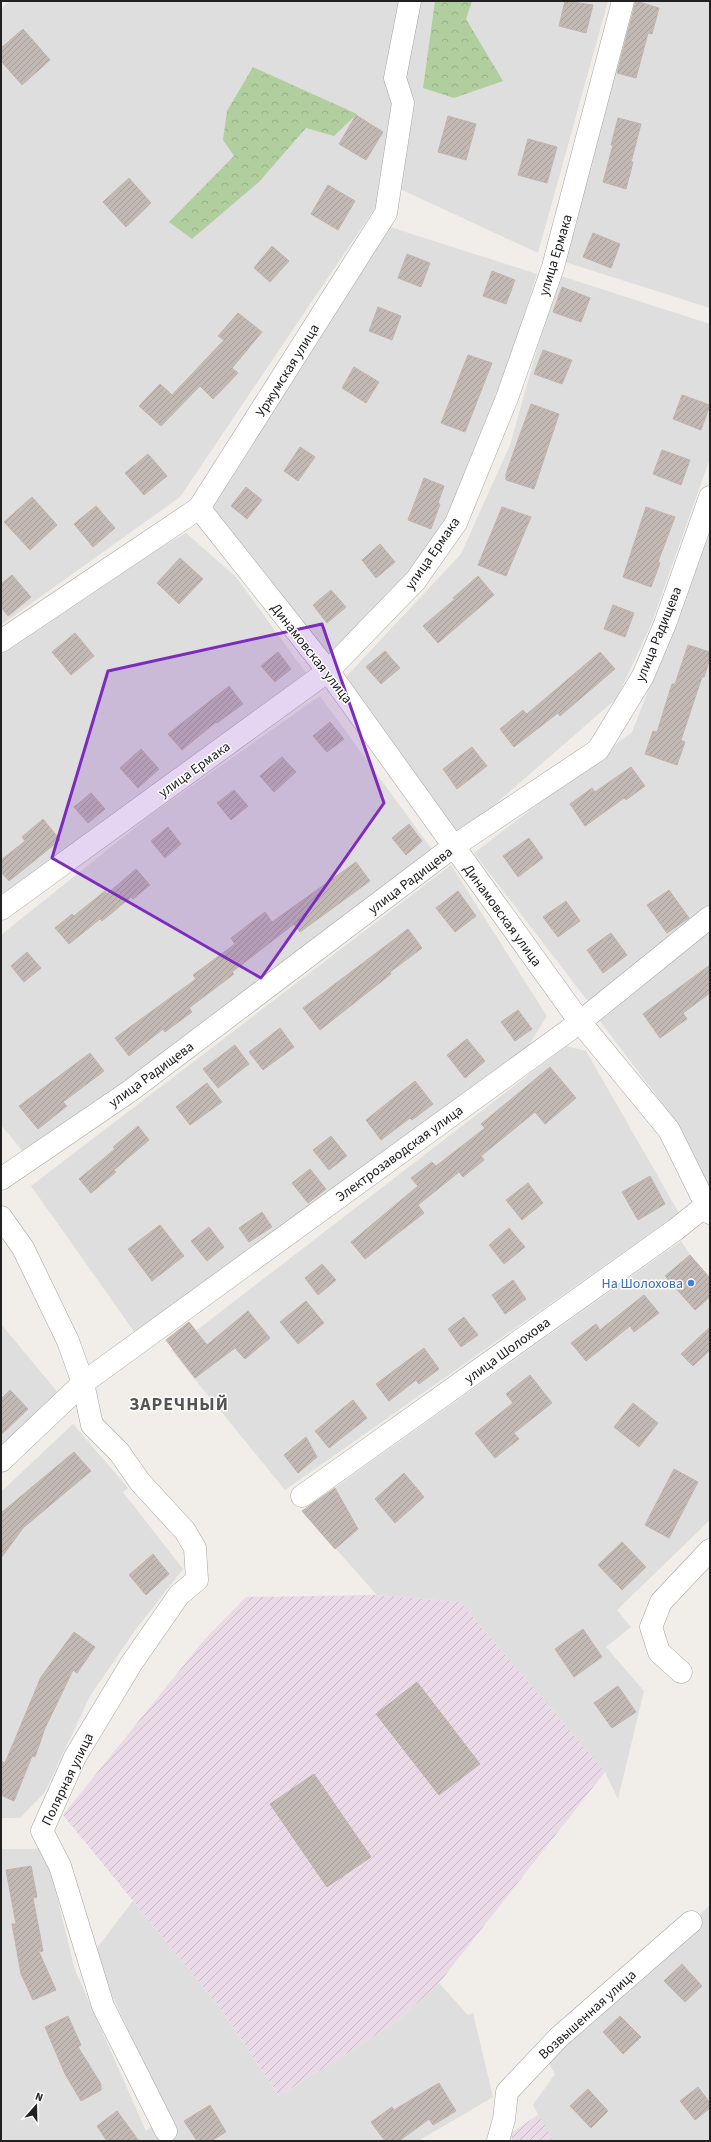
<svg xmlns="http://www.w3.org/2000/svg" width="711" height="2142" viewBox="0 0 711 2142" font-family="'Source Sans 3',sans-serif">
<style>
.residential{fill:#dfdede}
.industrial{fill:url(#industrial-furrows)}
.forest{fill:url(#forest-crowns)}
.building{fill:url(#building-hatch);stroke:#c3b3ab}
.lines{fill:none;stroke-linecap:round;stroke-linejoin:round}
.minor-casing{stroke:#a5a5a5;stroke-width:23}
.minor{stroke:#fff;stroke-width:22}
.marked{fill:#7b2cbf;fill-opacity:0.2;stroke:#7b2cbf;stroke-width:3;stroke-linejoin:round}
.shop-dot{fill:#3f7fe0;stroke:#fff;stroke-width:1.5}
.labels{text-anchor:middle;stroke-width:3;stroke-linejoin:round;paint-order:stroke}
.street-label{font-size:14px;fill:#212121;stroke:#fff}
.shop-label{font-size:14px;fill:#366cbe;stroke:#fff;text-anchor:end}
.district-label{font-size:18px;font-weight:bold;letter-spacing:1px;fill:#545454;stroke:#fff}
</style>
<defs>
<pattern id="industrial-furrows" width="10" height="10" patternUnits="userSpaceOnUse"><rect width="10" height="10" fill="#eadae8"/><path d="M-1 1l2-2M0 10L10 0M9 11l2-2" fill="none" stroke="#c8bbc7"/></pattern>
<pattern id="forest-crowns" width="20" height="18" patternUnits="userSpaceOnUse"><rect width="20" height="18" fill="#b1cf9e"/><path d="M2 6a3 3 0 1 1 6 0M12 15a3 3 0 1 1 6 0" fill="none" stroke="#98b188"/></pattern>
<pattern id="building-hatch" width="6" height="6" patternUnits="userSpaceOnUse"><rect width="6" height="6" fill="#c2b9b4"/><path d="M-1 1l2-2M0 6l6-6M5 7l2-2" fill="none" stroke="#a69f9a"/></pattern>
</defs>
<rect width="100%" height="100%" fill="#f1ede8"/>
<g class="residential">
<path d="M9,1H608L538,253L385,182L377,205L180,497L1,625V9Z"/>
<path d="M632,1H710V308L565,262Z"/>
<path d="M390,227L537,274L477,463L454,520L332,661L211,509Z"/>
<path d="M558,275L710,324V458L652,622L617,698L460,835L344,679L461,554L510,445Z"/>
<path d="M186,533L236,577L309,677L1,904V649L108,577Z"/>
<path d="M710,533V909L590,1004L474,853L632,732Z"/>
<path d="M320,696L433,851L26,1155L1,1125V935L152,814Z"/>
<path d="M451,865L547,1016L524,1053L138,1337L31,1186Z"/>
<path d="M710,930V1191L659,1099L600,1021Z"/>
<path d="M566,1046L586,1051L679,1213L285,1490L171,1350Z"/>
<path d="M681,1241L710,1284V1520L617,1610L631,1627L606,1647L644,1691L618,1799L605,1772L460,1602L377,1595L302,1511Z"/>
<path d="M1,1324L59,1394L1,1451Z"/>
<path d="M73,1424L128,1488L123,1492L183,1569L136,1629L90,1696L45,1792L20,1818H1V1492Z"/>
<path d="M1,1849H45L75,1970L146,2131L167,2116L93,1953L133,1901L218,2005L279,2096L396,2022L439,1983L468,2015L473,2013L493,2097L418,2141H1Z"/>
<path d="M710,1905V2141H553L533,2105L555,2074L546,2059Z"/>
</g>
<g class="industrial">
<path d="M377,1595L460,1602L605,1772L439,1983L396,2022L279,2096L218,2005L63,1815L204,1640L246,1597Z"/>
<path d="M539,2114L553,2141H513L510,2134Z"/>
</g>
<g class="forest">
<path d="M435,1H472L466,19L503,81L454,98L423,88Z"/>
<path d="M253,67L357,114L334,136L306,128L259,182L192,239L169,222L234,156L223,140L227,111Z"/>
</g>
<g class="building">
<path d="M565,1L593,5L586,33L559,26Z"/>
<path d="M636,1L659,8L652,34L648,33L636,78L617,73Z"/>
<path d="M23,29L50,60L22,85L1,61V48Z"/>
<path d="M356,115L383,132L366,160L339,144Z"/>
<path d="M448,116L476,124L466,160L438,152Z"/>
<path d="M618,118L641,124L631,162H633L626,189L603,182L613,145H611Z"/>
<path d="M528,139L557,147L547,183L518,175Z"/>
<path d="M129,178L151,203L126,227L103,202Z"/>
<path d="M328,185L355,201L338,230L311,214Z"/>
<path d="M593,233L620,244L611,268L583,257Z"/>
<path d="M272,246L289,261L270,282L254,268Z"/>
<path d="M407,254L430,263L421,287L398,278Z"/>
<path d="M492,271L515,280L506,304L483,296Z"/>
<path d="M562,287L590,298L581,322L553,312Z"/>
<path d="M378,307L401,316L392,340L369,331Z"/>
<path d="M238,313L262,332L232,368L238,373L213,399L200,386L161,426L139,406L160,384L172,395L224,340L218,336Z"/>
<path d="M543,350L572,360L562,384L534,374Z"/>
<path d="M468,355L492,363L465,432L441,423Z"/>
<path d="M354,367L379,382L366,403L342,388Z"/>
<path d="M682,395L710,405L701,430L673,419Z"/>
<path d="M531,404L559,414L534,489L506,480V474L514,451Z"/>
<path d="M300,447L315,457L298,481L284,471Z"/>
<path d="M662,450L690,460L681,485L653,474Z"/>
<path d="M148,454L167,476L144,495L125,473Z"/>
<path d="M424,478L444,486L438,503L440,504L431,529L408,520Z"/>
<path d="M246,487L262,500L247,519L231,506Z"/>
<path d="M32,497L57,525L30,550L4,522Z"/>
<path d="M96,506L115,528L93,547L74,524Z"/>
<path d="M502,507L531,517L506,576L478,565Z"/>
<path d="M646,507L675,517L658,562L660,563L651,587L623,577Z"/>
<path d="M380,544L395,562L376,578L362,560Z"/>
<path d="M180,558L203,579L179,604L157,583Z"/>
<path d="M12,575L31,597L8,616L1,607V584Z"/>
<path d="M478,576L494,595L438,643L423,626L455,599L453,598Z"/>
<path d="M331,590L346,607L327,623L313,605Z"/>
<path d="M613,605L634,613L625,637L604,629Z"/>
<path d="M75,633L94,656L71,675L52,652Z"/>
<path d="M688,645L710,652V659L704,677H702L681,740L685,742L677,765L645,754L653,731L657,732L672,684H675Z"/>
<path d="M385,651L400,668L381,684L366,667Z"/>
<path d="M278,652L291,669L275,682L261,666Z"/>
<path d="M600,652L615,669L560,716L558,713L514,747L500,729L523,710L527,714Z"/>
<path d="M229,686L243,704L217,723L216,722L182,750L168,734Z"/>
<path d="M330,722L344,739L327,752L313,736Z"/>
<path d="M472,747L487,766L457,789L443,769Z"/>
<path d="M141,749L159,769L138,788L120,768Z"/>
<path d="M282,757L296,772L274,792L260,776Z"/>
<path d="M631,767L645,786L626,800L624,798L585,826L570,804L592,788L595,792Z"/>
<path d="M234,790L248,806L231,820L217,803Z"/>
<path d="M91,793L105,809L88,823L74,807Z"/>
<path d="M43,819L60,840L9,881L1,872V860L25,841L22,837Z"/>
<path d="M409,824L422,841L406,855L392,838Z"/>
<path d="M168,827L181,844L165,858L151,841Z"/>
<path d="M529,838L543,858L518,877L503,856Z"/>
<path d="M356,862L370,881L300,932L294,924L232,972L234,974L189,1008L192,1012L165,1032L163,1029L129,1056L115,1038L196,979L193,975L235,944L231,938L265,912L272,922Z"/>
<path d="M136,869L150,885L133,899L131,897L102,921L100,919L69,944L55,928L72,914L74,916L105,891L107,894Z"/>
<path d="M669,890L689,918L667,933L647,905Z"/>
<path d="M458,891L476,916L455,932L436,908Z"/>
<path d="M566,901L580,921L558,937L543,917Z"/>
<path d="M408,929L422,948L390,972L391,974L320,1030L303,1008Z"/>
<path d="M611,933L627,955L603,973L587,950Z"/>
<path d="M27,952L41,968L24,982L11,966Z"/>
<path d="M710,965V993L683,1013L687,1019L660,1038L643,1014Z"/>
<path d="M518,1010L532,1029L515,1041L501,1022Z"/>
<path d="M280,1028L294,1047L263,1070L249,1052Z"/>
<path d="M467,1039L485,1061L465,1078L447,1055Z"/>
<path d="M235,1045L249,1064L218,1088L203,1069Z"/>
<path d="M90,1053L104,1071L63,1102L67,1106L38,1129L19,1106Z"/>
<path d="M550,1067L576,1098L545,1124L535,1112L481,1156L484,1160L463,1177L459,1172L418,1205L424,1213L365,1259L351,1242L418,1186L411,1178L432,1162L436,1166L485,1128L481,1124Z"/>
<path d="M415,1081L433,1104L412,1120L410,1118L381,1140L366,1120Z"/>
<path d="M207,1083L222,1102L190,1125L176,1107Z"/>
<path d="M138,1126L149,1140L114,1170L116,1172L91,1193L79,1179L115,1149L113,1147Z"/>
<path d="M331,1136L347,1156L329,1170L313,1150Z"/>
<path d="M310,1169L326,1189L308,1203L292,1183Z"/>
<path d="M650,1176L665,1204L638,1220L622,1192Z"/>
<path d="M528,1183L543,1203L522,1220L506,1200Z"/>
<path d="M262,1212L272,1227L249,1242L239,1228Z"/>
<path d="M160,1225L184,1256L152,1281L128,1249Z"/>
<path d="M209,1227L224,1247L207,1261L191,1241Z"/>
<path d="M509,1228L525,1247L504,1264L489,1245Z"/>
<path d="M690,1255L710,1278V1297L695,1310L665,1276Z"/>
<path d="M322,1264L336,1280L318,1295L305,1278Z"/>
<path d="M513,1280L526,1299L505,1314L492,1295Z"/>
<path d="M644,1295L659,1313L634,1332L630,1326L586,1361L571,1343L596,1324L600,1330Z"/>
<path d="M306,1301L324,1323L298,1344L280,1322Z"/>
<path d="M248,1311L270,1338L245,1359L235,1348L195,1378L166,1340L189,1322L207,1345Z"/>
<path d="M464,1317L478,1335L461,1347L448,1329Z"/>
<path d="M710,1327V1350L693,1366L681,1354Z"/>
<path d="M424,1348L439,1369L419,1384L416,1380L389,1401L376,1384Z"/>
<path d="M530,1375L552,1403L514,1433L519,1439L495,1458L475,1433L513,1403L506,1394Z"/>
<path d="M10,1390L28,1409L1,1435V1399Z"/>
<path d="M353,1400L367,1418L329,1448L315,1431Z"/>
<path d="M633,1403L658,1423L639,1447L614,1427Z"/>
<path d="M306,1437L317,1457L298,1473L284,1455Z"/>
<path d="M74,1452L91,1471L23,1528L1,1558V1513Z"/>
<path d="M674,1469L698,1482L669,1538L645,1525Z"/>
<path d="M404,1473L424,1497L395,1523L375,1499Z"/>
<path d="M335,1488L358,1529L335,1549L302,1511Z"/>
<path d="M622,1542L646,1567L622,1590L598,1565Z"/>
<path d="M153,1554L169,1574L146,1595L129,1575Z"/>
<path d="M583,1629L602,1657L574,1677L555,1649Z"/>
<path d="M74,1632L95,1647L77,1673L73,1670L45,1728L35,1757L32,1756L14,1801L1,1795V1761L5,1763L41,1677Z"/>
<path d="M417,1682L480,1764L439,1795L376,1714Z"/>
<path d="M618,1686L636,1712L612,1728L594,1703Z"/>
<path d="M314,1774L371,1857L327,1887L270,1804Z"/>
<path d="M31,1866L37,1897L33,1898L43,1951L39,1952L56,1990L33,2000L21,1974L12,1924H16L6,1870Z"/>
<path d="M682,1964L702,1986L685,2002L664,1981Z"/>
<path d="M68,2016L81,2045L78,2047L101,2084V2090L81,2101L65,2074L45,2027Z"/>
<path d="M620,2016L641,2037L623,2054L603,2032Z"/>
<path d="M439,2083L456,2111L433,2125L429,2119L399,2141H385L371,2122L392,2107L394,2110Z"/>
<path d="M698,2087L710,2103V2108L695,2120L680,2101Z"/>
<path d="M588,2089L608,2111L591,2128L570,2106Z"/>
<path d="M210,2105L226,2132L211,2141H197L184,2121Z"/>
<path d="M117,2111L139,2141H107L97,2126Z"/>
</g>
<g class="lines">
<g class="minor-casing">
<g id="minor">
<path d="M199,508L328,671L580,1022L669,1130L710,1213"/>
<path d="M1,641L199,508L386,213L403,103L395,78L410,1"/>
<path d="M1,909L328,671L416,580L456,523L507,398L553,267L623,1"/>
<path d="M1,1179L130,1091L454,846L598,750L643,676L665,624L710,497"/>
<path d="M1,1217L23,1248L68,1341L83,1383L92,1425L119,1452L140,1482L185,1531L195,1548L197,1580L179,1595L131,1664L75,1757L42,1831L60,1866L103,2006L166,2131"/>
<path d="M1,1461L83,1383L580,1022L710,917"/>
<path d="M302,1496L675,1230L710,1202"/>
<path d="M681,1672L659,1652L651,1627L661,1602L710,1550"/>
<path d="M498,2141L504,2119L507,2092L559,2037L691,1922"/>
</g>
</g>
<use href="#minor" class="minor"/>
</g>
<path class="marked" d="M322,624L384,803L261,978L52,858L108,671Z"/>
<circle class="shop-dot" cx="691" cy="1283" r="4"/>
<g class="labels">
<g class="street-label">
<text transform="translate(555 255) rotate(-73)" y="5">улица Ермака</text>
<text transform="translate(287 370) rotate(-58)" y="5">Уржумская улица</text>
<text transform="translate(432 553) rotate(-55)" y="5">улица Ермака</text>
<text transform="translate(658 634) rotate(-68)" y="5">улица Радищева</text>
<text transform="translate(312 653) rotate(52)" y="5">Динамовская улица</text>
<text transform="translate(194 769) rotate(-36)" y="5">улица Ермака</text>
<text transform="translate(410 880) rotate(-37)" y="5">улица Радищева</text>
<text transform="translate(503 915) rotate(54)" y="5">Динамовская улица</text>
<text transform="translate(151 1074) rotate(-36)" y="5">улица Радищева</text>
<text transform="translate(399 1153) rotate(-36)" y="5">Электрозаводская улица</text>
<text transform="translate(507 1350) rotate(-36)" y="5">улица Шолохова</text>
<text transform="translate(67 1779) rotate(-64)" y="5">Полярная улица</text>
<text transform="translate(587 2014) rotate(-42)" y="5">Возвышенная улица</text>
</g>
<g class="shop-label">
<text x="683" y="1288">На Шолохова</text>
</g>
<g class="district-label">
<text x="179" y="1410">ЗАРЕЧНЫЙ</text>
</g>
</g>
<rect width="711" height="2142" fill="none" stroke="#212121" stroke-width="4"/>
<g transform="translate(36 2106) rotate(20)" stroke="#ffffff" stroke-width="3" paint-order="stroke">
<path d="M0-3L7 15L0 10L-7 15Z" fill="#212121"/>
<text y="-6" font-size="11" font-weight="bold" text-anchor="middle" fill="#212121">N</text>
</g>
</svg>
